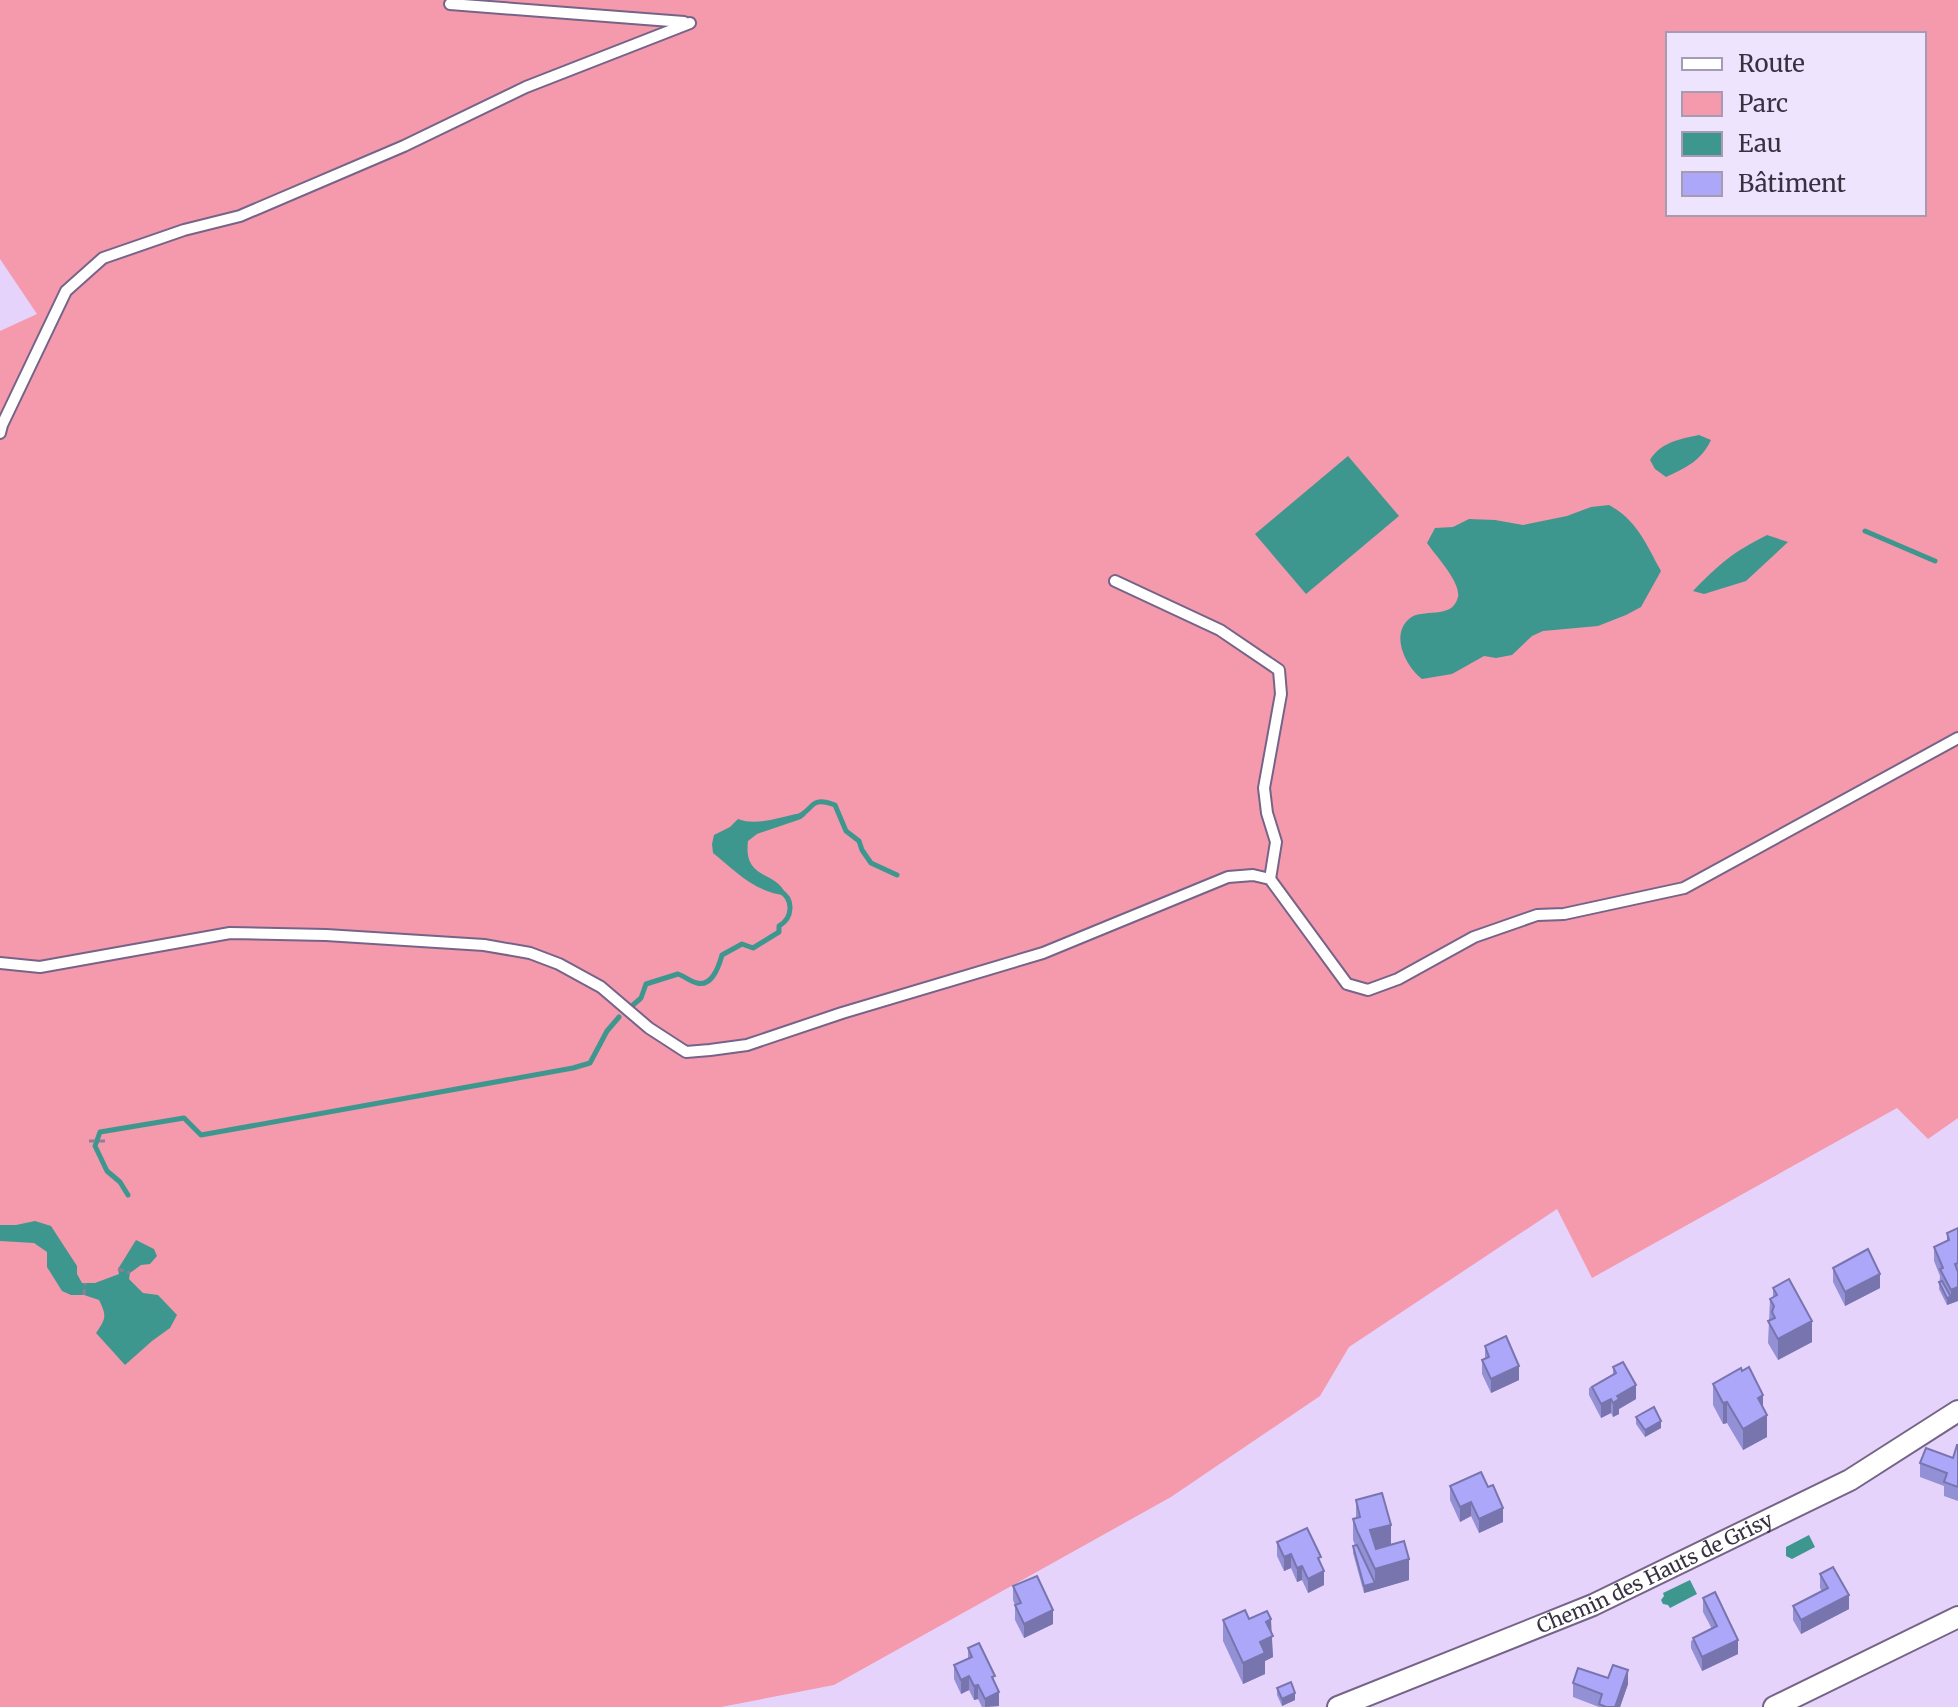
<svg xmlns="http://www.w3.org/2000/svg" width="1958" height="1707" viewBox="0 0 1958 1707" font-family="Merriweather,serif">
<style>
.green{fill:#f599ad;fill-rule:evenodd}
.water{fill:#3e978e}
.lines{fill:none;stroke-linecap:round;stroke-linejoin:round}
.stream{stroke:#3e978e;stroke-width:5}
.lane-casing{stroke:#756488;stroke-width:14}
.street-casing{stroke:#756488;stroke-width:24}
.path{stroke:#8c7f9b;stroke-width:3;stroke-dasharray:6 4;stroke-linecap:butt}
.lane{stroke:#fff;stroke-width:10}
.street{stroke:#fff;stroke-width:20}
.wall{fill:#9490d5}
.shaded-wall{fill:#7875ae}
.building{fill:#aca7f8;stroke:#7875ae;stroke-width:2}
.labels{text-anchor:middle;stroke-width:7;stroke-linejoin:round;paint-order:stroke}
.street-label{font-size:20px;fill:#383141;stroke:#efe4fd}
</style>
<rect width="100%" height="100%" fill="#e6d3fc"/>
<path class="green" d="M0,0H1958V1118L1928,1139L1897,1108L1592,1278L1557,1209L1349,1347L1320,1396L1171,1497L834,1685L721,1707H0V331L37,314L0,259ZM1668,34H1924V214H1668Z"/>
<g class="water">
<path d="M1699,435L1711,440C1701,461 1687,467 1666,477L1655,469L1650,460C1661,442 1680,439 1699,435Z"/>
<path d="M1348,456L1399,516L1306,594L1255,534Z"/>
<path d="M1609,505C1637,520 1646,544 1661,571L1641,607L1626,615L1598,626L1543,631L1532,636L1512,655L1496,658L1484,656L1452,674L1422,679C1406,667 1390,635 1409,619C1422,607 1452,621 1458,597C1461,582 1435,555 1427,543L1435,528L1453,527L1469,519L1495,520L1523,525L1567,516L1591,507Z"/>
<path d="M1767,535L1788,542L1746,581L1704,594L1693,591C1719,564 1733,552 1767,535Z"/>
<path d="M796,814L806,815L801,819L757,834L748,841C743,881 777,870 786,895C757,894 734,870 713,853L712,844L714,835L730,827L738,819C756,826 777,818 796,814Z"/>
<path d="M35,1221L51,1226L77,1266V1274L82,1283H95L119,1274L118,1269L136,1240L154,1249L157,1256L150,1264L141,1265L130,1273L129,1279L143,1293L158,1295L177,1315L170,1328L152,1341L125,1365L96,1333C106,1318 107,1316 99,1300L84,1295H71L62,1291L47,1267V1252L34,1243L0,1241V1225H16Z"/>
<path d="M1809,1535L1815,1547L1792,1559L1786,1556V1547Z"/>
<path d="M1690,1580L1697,1594L1670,1608L1668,1605L1663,1604L1661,1600L1664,1596L1663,1593Z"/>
</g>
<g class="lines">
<g class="stream">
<path d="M1865,531L1935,561"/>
<path d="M796,817C815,811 808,795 835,805L846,831L859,841L862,850L871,863L897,875"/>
<path d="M633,1005L641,998L646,984L678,974C684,976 691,982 697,983C712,987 719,966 722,955L742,944L753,948L779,932V926C793,918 794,899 780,891"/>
<path d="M128,1195L120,1182L107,1171L95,1146L100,1132L184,1118L201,1135L573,1068L590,1063L607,1031L619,1017"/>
</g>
<g class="lane-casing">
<g id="lane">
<path d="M450,4L684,22"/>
<path d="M0,433L2,425L66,291L103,258L184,230L240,216L404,146L526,87L690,23"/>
<path d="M1115,581L1220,630L1279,670L1281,694L1264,788L1267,813L1276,842L1270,879"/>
<path d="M0,963L40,967L230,933L326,935L484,945L530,953L559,964L601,987L649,1028L686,1052L710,1050L747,1045L842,1013L1043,953L1228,877L1253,875L1270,879L1347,984L1368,990L1398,979L1474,937L1537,915L1564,914L1684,888L1958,738"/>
</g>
</g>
<g class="street-casing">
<g id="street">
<path id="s1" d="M1338,1707L1593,1605L1850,1480L1958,1411"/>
<path d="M1774,1707L1958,1617"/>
</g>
</g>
<g class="path">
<path d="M89,1141H105"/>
<path d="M118,1269L130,1273"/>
<path d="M84,1295L85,1283"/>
</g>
<use href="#lane" class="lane"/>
<use href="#street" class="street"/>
</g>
<g class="wall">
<path d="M1958,1228V1301L1947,1305L1939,1289L1940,1276L1934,1261V1247L1947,1241V1233Z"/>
<path d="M1833,1268L1880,1288L1845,1306L1833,1282Z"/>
<path d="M1773,1288L1812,1342L1778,1360L1768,1343L1770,1299L1773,1298Z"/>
<path d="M1485,1346L1519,1380L1491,1393L1482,1374V1360L1485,1359Z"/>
<path d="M1613,1367L1636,1399L1619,1409V1414L1613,1417L1611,1413L1601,1418L1589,1395V1388L1613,1374Z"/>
<path d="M1713,1384L1763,1409L1767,1437L1743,1450L1727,1423L1723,1424L1713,1405Z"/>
<path d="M1636,1417L1661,1428L1645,1437L1636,1424Z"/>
<path d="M1958,1445V1501L1944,1496V1486L1920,1477V1463L1953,1458Z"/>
<path d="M1450,1486L1503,1522L1479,1533L1471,1516L1460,1522L1450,1500Z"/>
<path d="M1356,1500L1391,1545L1409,1580L1364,1593L1353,1553V1546L1355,1545L1353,1540V1519L1356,1518Z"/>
<path d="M1277,1542L1321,1564L1324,1585L1308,1593L1302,1580L1297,1582L1291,1568L1284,1571L1277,1556Z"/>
<path d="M1820,1574L1849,1609L1801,1634L1793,1620V1606L1822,1591L1820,1588Z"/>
<path d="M1013,1586L1053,1624L1024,1638L1015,1620V1605L1013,1600Z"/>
<path d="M1703,1598L1738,1654L1702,1671L1691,1648V1641L1712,1629L1703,1612Z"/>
<path d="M1249,1619L1271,1633L1273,1657L1265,1661V1674L1243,1684L1223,1641V1620Z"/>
<path d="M968,1648L995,1683L999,1706L982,1707L978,1699L974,1700L969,1690L961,1694L954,1679V1665L968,1659Z"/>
<path d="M1608,1678L1628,1684L1620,1707H1599L1573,1697V1683Z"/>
<path d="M1277,1688L1295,1700L1282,1706L1277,1695Z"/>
</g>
<g class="shaded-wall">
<path d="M1880,1274V1288L1845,1306V1292Z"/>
<path d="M1958,1287V1301L1947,1305V1298L1951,1297V1290Z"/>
<path d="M1812,1321V1342L1778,1360V1339Z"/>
<path d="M1519,1366V1380L1491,1393V1379Z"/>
<path d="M1636,1385V1399L1619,1409V1414L1613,1417V1403L1617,1396Z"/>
<path d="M1763,1395V1416L1758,1398Z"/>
<path d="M1611,1399V1413L1601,1418V1404Z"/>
<path d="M1727,1402V1423L1723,1424V1403Z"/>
<path d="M1767,1415V1437L1743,1450V1429Z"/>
<path d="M1661,1421V1428L1645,1437V1430Z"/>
<path d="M1471,1502V1516L1460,1522V1507Z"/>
<path d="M1503,1508V1522L1479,1533V1519Z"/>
<path d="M1391,1525V1546L1370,1551V1530Z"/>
<path d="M1291,1554V1568L1284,1571V1557Z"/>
<path d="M1409,1559V1580L1375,1590V1569Z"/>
<path d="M1302,1566V1580L1297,1582V1568Z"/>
<path d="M1324,1571V1585L1308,1593V1579Z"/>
<path d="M1375,1583V1590L1364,1593V1586Z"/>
<path d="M1849,1595V1609L1801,1634V1620Z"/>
<path d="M1053,1610V1624L1024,1638V1624Z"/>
<path d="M1271,1619L1273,1657L1265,1661V1674L1243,1684V1663L1260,1642L1266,1622Z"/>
<path d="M1738,1640V1654L1702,1671V1657Z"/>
<path d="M1628,1670V1684L1620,1707H1615Z"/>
<path d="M969,1676V1690L961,1694V1680Z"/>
<path d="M978,1685V1699L974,1700V1686Z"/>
<path d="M999,1692V1706L985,1707V1699Z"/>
<path d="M1295,1693V1700L1282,1706V1699Z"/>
</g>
<g class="building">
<path d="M1958,1228V1263L1955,1264L1958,1272V1287L1951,1290L1940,1269L1943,1268L1934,1247L1949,1240L1947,1233Z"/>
<path d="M1868,1249L1880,1274L1845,1292L1833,1268Z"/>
<path d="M1789,1279L1812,1321L1778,1339L1768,1321L1775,1318L1772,1312L1774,1306L1770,1299L1777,1295L1773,1288Z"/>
<path d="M1942,1281L1951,1297L1947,1298L1939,1282Z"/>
<path d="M1506,1336L1519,1366L1491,1379L1482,1360L1489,1357L1485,1346Z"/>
<path d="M1623,1362L1636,1385L1617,1396L1619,1399L1613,1403L1611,1399L1601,1404L1592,1387L1616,1373L1613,1367Z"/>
<path d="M1749,1367L1763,1395L1758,1398L1767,1415L1743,1429L1727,1402L1723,1403L1713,1384L1741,1368L1742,1371Z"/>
<path d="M1654,1407L1661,1421L1645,1430L1636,1417Z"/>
<path d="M1957,1445H1958V1487L1944,1482L1947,1473L1920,1463L1926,1448L1953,1458Z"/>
<path d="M1481,1472L1488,1487L1493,1485L1503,1508L1479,1519L1471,1502L1460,1507L1450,1486Z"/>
<path d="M1382,1493L1391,1525L1370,1530L1376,1549L1404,1541L1409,1559L1375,1569L1357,1531L1353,1519L1360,1517L1356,1500Z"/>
<path d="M1307,1528L1321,1557L1318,1558L1324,1571L1308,1579L1302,1566L1297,1568L1291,1554L1284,1557L1277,1542Z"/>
<path d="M1357,1545L1375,1583L1364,1586L1353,1546Z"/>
<path d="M1833,1567L1849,1595L1801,1620L1793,1606L1828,1588L1820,1574Z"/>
<path d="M1037,1576L1053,1610L1024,1624L1015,1605L1021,1603L1013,1586Z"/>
<path d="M1715,1592L1738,1640L1702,1657L1693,1638L1717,1626L1703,1598Z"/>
<path d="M1245,1610L1249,1619L1267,1611L1271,1619L1266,1622L1273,1636L1260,1642L1265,1653L1243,1663L1223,1620Z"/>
<path d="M979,1643L995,1676L992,1677L999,1692L985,1699L978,1685L974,1686L969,1676L961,1680L954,1665L972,1657L968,1648Z"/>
<path d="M1613,1665L1628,1670L1615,1707H1606L1599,1704L1602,1694L1573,1683L1578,1668L1608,1678Z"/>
<path d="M1291,1682L1295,1693L1282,1699L1277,1688Z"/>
</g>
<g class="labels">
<g class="street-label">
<text dy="7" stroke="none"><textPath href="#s1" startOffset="344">Chemin des Hauts de Grisy</textPath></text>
</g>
</g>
<rect x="1666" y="32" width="260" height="184" fill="#efe4fd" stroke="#a69cb2" stroke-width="2"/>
<rect x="1682" y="58" width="40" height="12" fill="#ffffff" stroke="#a69cb2" stroke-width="2"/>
<text x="1738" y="72" font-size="24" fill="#383141">Route</text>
<rect x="1682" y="92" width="40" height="24" fill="#f599ad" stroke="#a69cb2" stroke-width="2"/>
<text x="1738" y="112" font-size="24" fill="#383141">Parc</text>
<rect x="1682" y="132" width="40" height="24" fill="#3e978e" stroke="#a69cb2" stroke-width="2"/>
<text x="1738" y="152" font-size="24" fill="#383141">Eau</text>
<rect x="1682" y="172" width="40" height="24" fill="#aca7f8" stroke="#a69cb2" stroke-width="2"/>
<text x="1738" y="192" font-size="24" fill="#383141">Bâtiment</text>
</svg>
